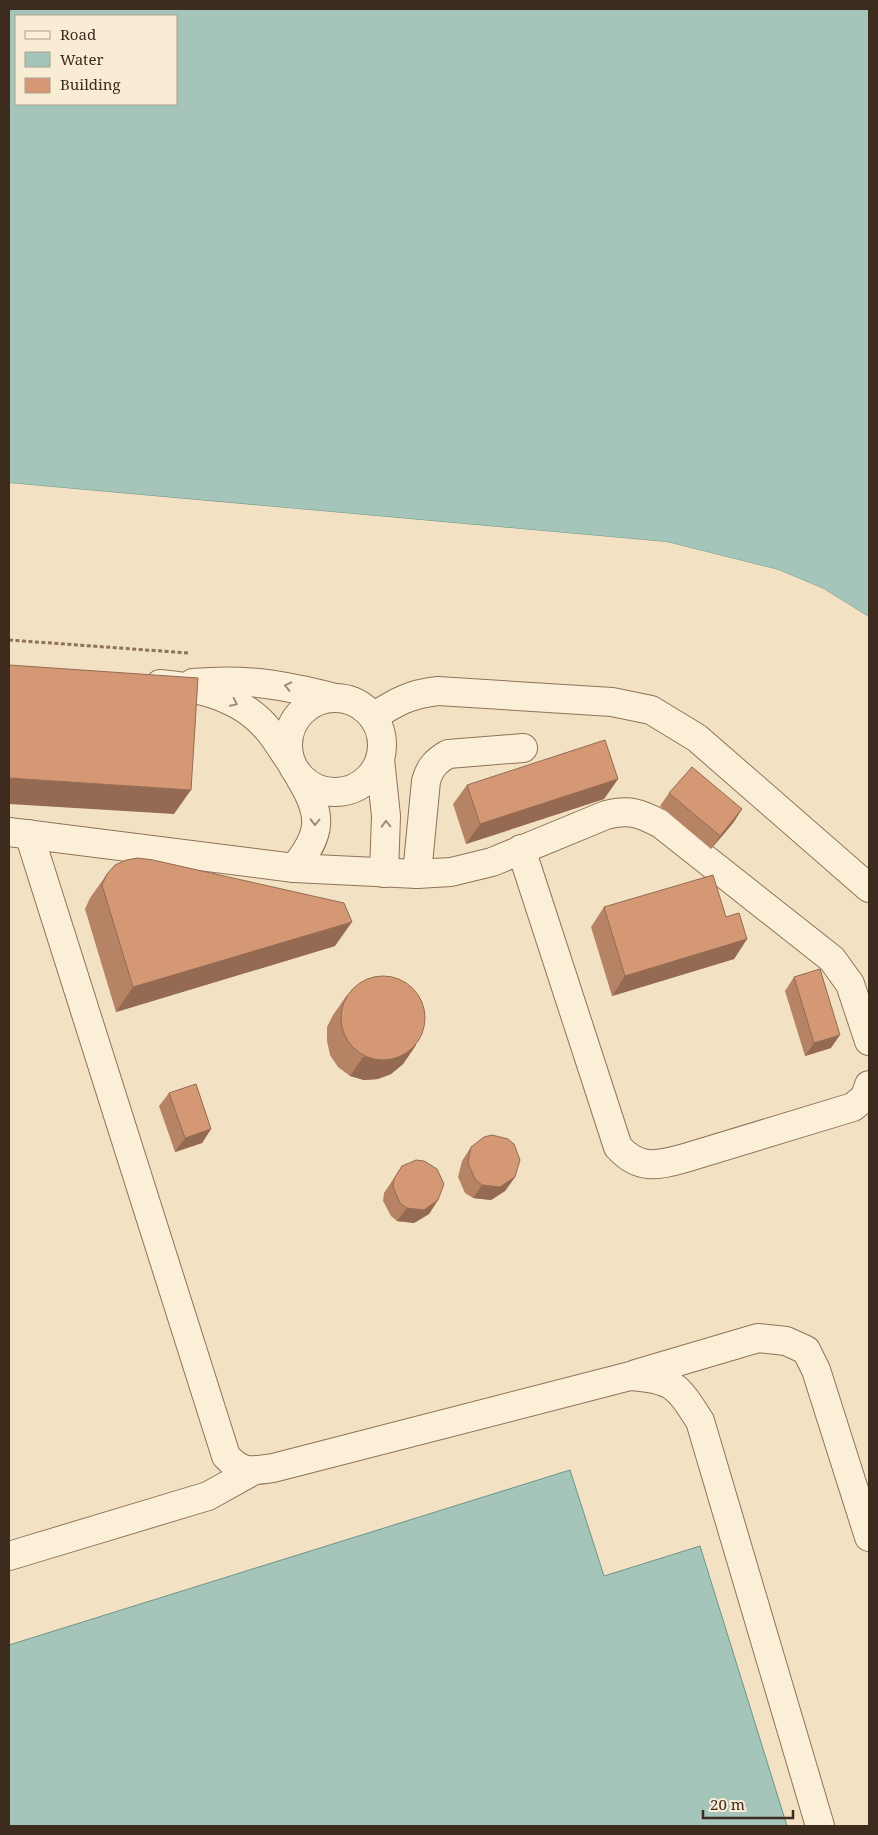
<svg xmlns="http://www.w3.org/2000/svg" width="878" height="1835" viewBox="0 0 878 1835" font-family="'Noto Serif',serif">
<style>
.water{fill:#a6c5ba;stroke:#6b9588;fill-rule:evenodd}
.pier{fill:#f2e2c3}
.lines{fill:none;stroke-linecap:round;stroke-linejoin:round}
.minor-casing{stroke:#8f7258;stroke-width:30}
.path{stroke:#8f7258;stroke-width:3;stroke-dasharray:4 2.5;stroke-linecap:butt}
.minor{stroke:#fcefd8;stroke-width:28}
.wall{fill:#b68365}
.shaded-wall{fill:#946a52}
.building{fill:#d49875;stroke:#946a52}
.oneway{stroke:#9c8d7a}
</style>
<rect width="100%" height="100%" fill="#f2e2c3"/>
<g class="water">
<path d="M9,9H869V617L824,589L779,570L667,542L9,483ZM16,16H176V104H16Z"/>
<path d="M570,1470L604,1576L700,1546L787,1826H9V1645Z"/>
</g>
<path class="pier" d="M9,483L667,542L779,570L824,589L869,617V619L823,591L779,572L666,545L9,486Z"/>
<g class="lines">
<g class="minor-casing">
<g id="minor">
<path d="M193,683C246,678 284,685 335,698"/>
<path d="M160,684C200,687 244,698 270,732C277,741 283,751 290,761"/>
<circle cx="335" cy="745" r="47"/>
<path d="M373,717C396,702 410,694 438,691L612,702L651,710L697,738L869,888"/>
<path d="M380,759L386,816L384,873"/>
<path d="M9,832L294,868L417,874L451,872L492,862L606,815C630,809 639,813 661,824L832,959L850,984L869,1041"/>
<path d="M29,834L226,1456C242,1474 252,1471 273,1468L630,1376C673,1379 677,1385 700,1421L820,1826"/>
<path d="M521,849L618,1147C639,1170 657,1166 685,1158L853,1107L865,1097L869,1085"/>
<path d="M294,868C322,834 323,815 300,778"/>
<path d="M417,874L426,781C430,767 436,761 448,754L523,748"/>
<path d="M636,1374L758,1338L786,1341L806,1350L816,1370L869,1537"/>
<path d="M9,1556L208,1496L251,1472"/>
</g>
</g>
<path class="path" d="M9,640L188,653"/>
<use href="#minor" class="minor"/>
</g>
<g class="wall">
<path d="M618,779L604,799L466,844L453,804L467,785Z"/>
<path d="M669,793L742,809L733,823L711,849L660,806Z"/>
<path d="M107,874L335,946L116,1012L85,909L90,898Z"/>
<path d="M604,907L726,917L747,939L734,959L612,996L591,927Z"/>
<path d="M794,977L831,1048L805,1056L785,991Z"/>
<path d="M347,995L416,1045L403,1064L391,1074L378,1079L364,1080L350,1076L338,1067L330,1055L327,1041V1027L333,1015Z"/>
<path d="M169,1093L211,1129L202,1143L175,1152L159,1106Z"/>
<path d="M471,1147L515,1177L505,1191L491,1200L473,1198L465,1193L458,1177L462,1161Z"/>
<path d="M402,1166L438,1200L429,1214L414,1223L397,1221L391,1216L383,1201L384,1193Z"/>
</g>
<g class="shaded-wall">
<path d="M9,778L191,790L174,814L9,804Z"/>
<path d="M618,779L604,799L466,844L480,824Z"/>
<path d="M742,809L733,823L711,849L720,836Z"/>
<path d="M352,922L335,946L116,1012L133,987Z"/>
<path d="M747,939L734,959L612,996L625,976Z"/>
<path d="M840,1035L831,1048L805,1056L814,1043Z"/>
<path d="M416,1045L403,1064L391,1074L378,1079L364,1080L350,1076L363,1057Z"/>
<path d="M211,1129L202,1143L175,1152L185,1138Z"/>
<path d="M515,1177L505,1191L491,1200L473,1198L482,1185Z"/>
<path d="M438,1200L429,1214L414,1223L397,1221L407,1208Z"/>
</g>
<g class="building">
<path d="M9,665L198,678L191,790L9,778Z"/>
<path d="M605,740L618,779L480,824L467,785Z"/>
<path d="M692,767L742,809L720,836L669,793Z"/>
<path d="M138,858L153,860L344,903L352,922L133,987L102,885L107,874L115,865L126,860Z"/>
<path d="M713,875L726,917L739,913L747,939L625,976L604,907Z"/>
<path d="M820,969L840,1035L814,1043L794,977Z"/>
<circle cx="383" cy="1018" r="42"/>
<path d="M196,1084L211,1129L185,1138L169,1093Z"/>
<path d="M492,1135L508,1139L514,1144L520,1160L515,1177L500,1187L482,1185L475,1179L468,1163L471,1147L484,1137Z"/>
<path d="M416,1160L424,1161L437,1169L444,1184L438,1200L424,1210L407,1208L400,1203L393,1187L394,1179L402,1166Z"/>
</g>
<defs><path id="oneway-chevron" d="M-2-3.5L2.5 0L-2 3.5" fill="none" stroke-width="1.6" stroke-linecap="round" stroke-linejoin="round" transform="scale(1.25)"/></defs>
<g class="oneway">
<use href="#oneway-chevron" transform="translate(288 686) rotate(-167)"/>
<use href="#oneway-chevron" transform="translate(234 703) rotate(26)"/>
<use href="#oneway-chevron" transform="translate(315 822) rotate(91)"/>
<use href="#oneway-chevron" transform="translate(386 824) rotate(-91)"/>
</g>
<rect width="878" height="1835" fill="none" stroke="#3d2b1d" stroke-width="20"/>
<rect x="15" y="15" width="162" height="90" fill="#f9ecd4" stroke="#ae9f8b"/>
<rect x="25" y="31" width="25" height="8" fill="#fcefd8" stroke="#ae9f8b"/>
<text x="60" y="40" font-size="15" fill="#3d2b1d">Road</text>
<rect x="25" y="52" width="25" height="15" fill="#a6c5ba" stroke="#ae9f8b"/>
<text x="60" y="65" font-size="15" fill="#3d2b1d">Water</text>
<rect x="25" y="78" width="25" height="15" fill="#d49875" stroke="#ae9f8b"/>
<text x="60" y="90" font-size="15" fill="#3d2b1d">Building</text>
<path d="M703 1810v8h90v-8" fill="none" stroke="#3d2b1d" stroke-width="2.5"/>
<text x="710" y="1810" font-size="15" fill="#3d2b1d" stroke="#f9ecd4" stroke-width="4" paint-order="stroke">20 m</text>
</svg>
